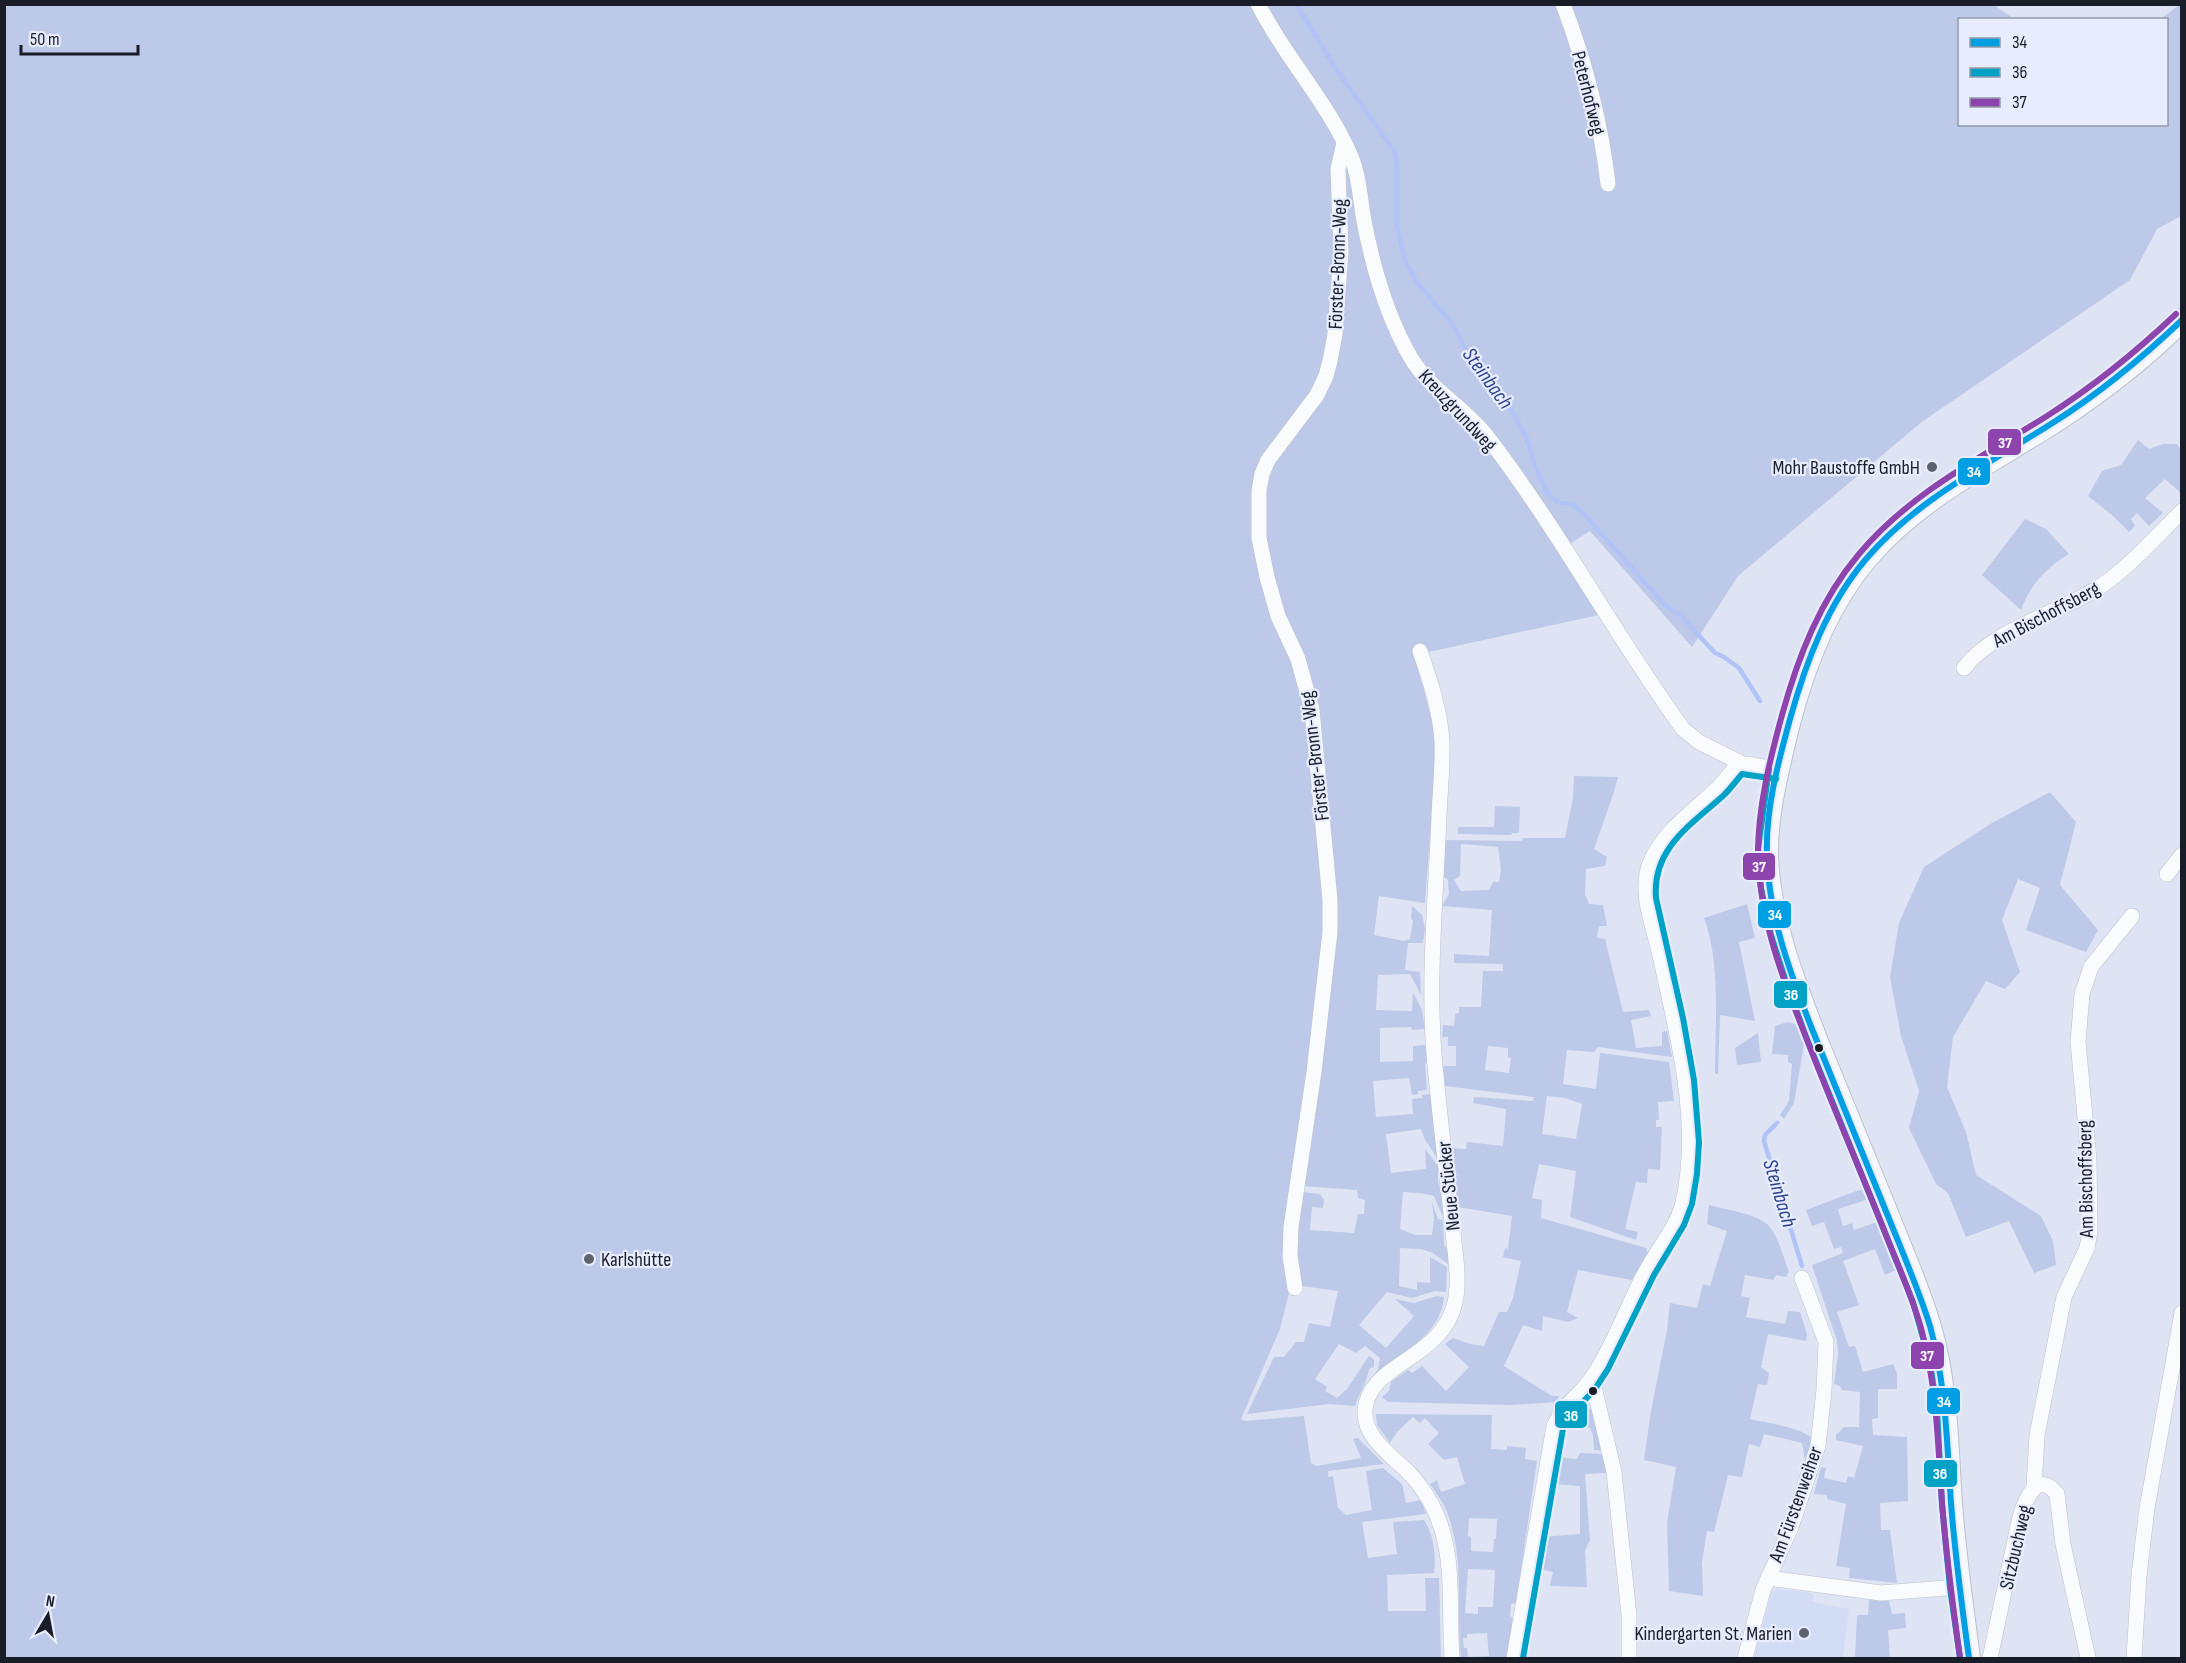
<svg xmlns="http://www.w3.org/2000/svg" width="2186" height="1663" viewBox="0 0 2186 1663" font-family="'Sofia Sans Condensed',sans-serif">
<style>
.built{fill:#d2dcf5}
.green{fill:#bdc9e9;fill-rule:evenodd}
.lines{fill:none;stroke-linecap:round;stroke-linejoin:round}
.stream{stroke:#b1c3f7;stroke-width:4.5}
.street-casing{stroke:#bcc1cc;stroke-width:16}
.secondary-casing{stroke:#bcc1cc;stroke-width:24}
.street{stroke:#fafbfd;stroke-width:15}
.secondary{stroke:#f6f8fc;stroke-width:22}
.bus-1-casing{stroke:#e7edfe;stroke-width:10}
.bus-2-casing{stroke:#e7edfe;stroke-width:10}
.bus-3-casing{stroke:#e7edfe;stroke-width:10}
.bus-1{stroke:#009ee2;stroke-width:6}
.bus-2{stroke:#01a2c6;stroke-width:6}
.bus-3{stroke:#8e44ad;stroke-width:6}
.poi-dot{fill:#5e636e;stroke:#e7edfe;stroke-width:2}
.bus-dot{fill:#191d27;stroke:#e7edfe;stroke-width:2}
.labels{text-anchor:middle;stroke-width:4.5;stroke-linejoin:round;paint-order:stroke}
.street-label{font-size:20px;fill:#191d27;stroke:#e7edfe}
.poi-label{font-size:20px;fill:#191d27;stroke:#e7edfe;text-anchor:end}
.water-label{font-size:21px;font-style:italic;fill:#2d408d;stroke:#e7edfe}
.line-badge{stroke:#e7edfe;stroke-width:2}
.badge-label{font-size:16px;text-anchor:middle;font-weight:bold;fill:#fff}
</style>
<rect width="100%" height="100%" fill="#dee4f3"/>
<path class="built" d="M1776,1589L1813,1593V1602L1849,1609L1843,1658H1754L1771,1593Z"/>
<g class="green">
<path d="M5,5H1994L2014,19L1960,20V124H2166V20L2161,19L2179,5H2181V216L2157,229L2130,280L1923,421L1738,576L1692,647L1590,531L1560,550L1599,615L1415,655L1437,741L1425,903L1379,896L1374,935L1404,941L1410,939L1413,921L1411,918L1412,906L1422,915L1425,929L1423,943H1408L1405,970L1420,972L1421,995L1410,974L1378,975L1376,1010L1412,1011L1413,992L1422,1010L1425,1029L1412,1030L1411,1027L1380,1028V1062L1413,1061V1046L1425,1045L1427,1062L1425,1064L1427,1090L1418,1091V1094L1412,1095L1409,1078L1373,1081L1376,1117L1413,1114L1412,1099L1422,1098V1095L1431,1094L1438,1159L1425,1140L1421,1129L1386,1134L1391,1173L1426,1169L1425,1149L1438,1166V1182L1442,1193L1444,1215H1442L1434,1196L1420,1193L1403,1192L1400,1229L1415,1235H1432L1434,1219L1432,1202L1438,1219L1443,1220L1444,1245L1448,1251V1264L1433,1253L1421,1249L1400,1248L1399,1286L1417,1290V1282L1430,1283V1257L1447,1267L1446,1292L1435,1291L1412,1298L1387,1292L1359,1325L1386,1348L1414,1316L1395,1299L1414,1303L1437,1296L1444,1297C1440,1338 1399,1352 1373,1377L1378,1369L1380,1358L1365,1346L1356,1353L1339,1344L1315,1379L1327,1387L1325,1391L1337,1398L1347,1389L1369,1356L1374,1360V1367L1369,1369C1367,1383 1359,1393 1355,1406L1329,1404L1247,1414L1274,1357H1284L1296,1342H1304L1309,1323L1330,1327L1338,1291L1302,1286L1293,1255L1295,1230L1303,1192L1320,1194L1324,1200L1323,1208L1312,1207L1310,1230L1354,1233L1358,1214H1364L1365,1200L1358,1198L1357,1190L1301,1186L1310,1132L1302,1131L1286,1235L1290,1289L1280,1329L1241,1419L1245,1421L1304,1416L1311,1463L1317,1466L1361,1458L1353,1439L1358,1438L1384,1464L1328,1471V1477L1333,1476L1338,1508L1346,1515L1372,1510L1366,1471L1383,1468L1402,1484L1406,1503L1421,1500L1426,1514L1362,1522L1368,1558L1397,1554L1393,1522L1424,1520C1434,1536 1436,1554 1434,1573L1387,1575L1388,1611H1426L1425,1578H1439L1441,1658H5Z"/>
<path d="M2138,440L2149,449L2163,444H2177L2181,451V493L2165,479L2145,498L2163,513L2149,526L2137,513L2131,519L2135,526L2129,532L2113,516L2088,496L2102,471L2121,465Z"/>
<path d="M2025,519L2046,529L2069,554C2046,568 2030,585 2021,610L1982,575Z"/>
<path d="M1574,776L1618,777L1614,792L1594,849L1607,857L1605,866L1586,869L1585,894L1589,904L1603,905L1607,926H1599L1597,938L1605,939L1623,1012L1649,1010L1651,1016L1631,1020L1636,1048L1662,1046V1032L1667,1031L1672,1057L1598,1047L1594,1052L1567,1050L1563,1084L1596,1089L1600,1053L1669,1062L1674,1101L1658,1102L1659,1120H1656V1127H1662L1660,1170L1648,1169L1647,1183L1636,1182L1625,1229L1638,1232L1636,1240L1570,1217L1576,1171L1539,1164L1532,1198L1542,1200L1541,1218L1646,1248L1648,1253L1632,1280L1578,1270L1567,1312L1578,1318L1568,1322L1543,1316L1542,1331L1523,1325L1504,1366L1552,1396H1559L1556,1402L1512,1405L1388,1402L1382,1397L1389,1391L1391,1382L1408,1370L1412,1373L1422,1366L1446,1391L1469,1367L1445,1344L1453,1338L1470,1344L1484,1346L1499,1312H1507L1513,1298L1521,1261L1503,1257L1505,1248L1508,1249L1512,1216L1458,1207L1452,1148L1466,1149L1467,1142L1503,1146L1506,1109L1473,1103L1474,1097L1533,1101L1534,1097L1445,1086L1443,1066H1456V1046H1448V1037H1442L1443,1025L1454,1026L1455,1014L1459,1013V1007H1481L1483,971H1503V964L1454,963V954L1489,956L1492,910L1442,906L1449,894L1448,880L1442,875L1444,840L1521,841L1523,838H1565L1573,798ZM1461,844L1498,847L1501,870L1499,882H1493L1489,890L1461,891L1454,880L1460,876ZM1488,1046L1508,1048V1057L1511,1058L1509,1073L1485,1070ZM1547,1096L1566,1098L1582,1104L1576,1139L1542,1134Z"/>
<path d="M2050,792L2076,822L2060,885L2098,930L2086,952L2026,930L2040,888L2018,879L2002,920L2020,972L2005,989L1986,981L1953,1037L1947,1087L1966,1132L1976,1175L2041,1216L2053,1241L2056,1265L2034,1273L2009,1221L1966,1237L1948,1193L1936,1184L1909,1128L1919,1091L1901,1036L1890,977L1899,923L1924,867L1992,823Z"/>
<path d="M1495,806L1520,807L1519,833H1512L1511,835L1458,834V827H1494Z"/>
<path d="M1747,904L1755,938L1739,942L1755,1021L1720,1015L1718,1074H1715C1715,1025 1721,963 1704,918Z"/>
<path d="M1788,1022L1795,1024L1804,1044L1794,1103L1784,1119L1780,1115L1789,1101L1792,1064L1788,1062V1055L1772,1054L1775,1026Z"/>
<path d="M1758,1033L1761,1062L1737,1065L1735,1048Z"/>
<path d="M1859,1190L1865,1191L1869,1199L1838,1209L1843,1226L1852,1223L1854,1230L1877,1222L1896,1270L1885,1275L1875,1249L1843,1261L1859,1305L1837,1312L1849,1347L1855,1346L1863,1372L1893,1364L1897,1374V1389H1878V1418L1872,1419L1873,1435L1907,1437L1908,1501L1880,1503L1881,1530H1890L1897,1583L1849,1578L1850,1568L1836,1566L1846,1504L1827,1499V1495L1814,1494L1821,1467L1826,1468L1824,1478L1846,1483L1848,1476L1854,1478L1863,1446L1836,1440V1435L1844,1427H1859L1860,1392L1842,1390L1840,1386L1834,1384L1838,1354L1837,1341L1812,1265L1843,1253L1841,1247L1834,1249L1824,1222L1812,1226L1806,1210Z"/>
<path d="M1709,1205C1723,1209 1757,1214 1767,1224C1779,1236 1783,1257 1789,1272L1786,1277L1776,1275L1773,1280L1745,1275L1741,1296L1750,1298L1746,1317L1785,1324L1788,1311L1800,1312L1807,1334L1806,1341L1768,1334L1761,1367L1769,1373L1767,1385L1758,1384L1750,1419C1767,1423 1799,1427 1812,1438L1805,1461L1802,1443L1764,1434L1760,1447L1749,1444L1742,1477L1728,1475L1714,1532L1707,1531L1702,1562L1703,1596L1669,1591L1667,1523L1676,1467L1644,1460L1651,1411L1667,1330L1670,1303L1697,1308L1703,1284L1710,1286L1727,1231L1707,1224Z"/>
<path d="M1586,1406L1592,1410L1603,1451L1594,1450L1593,1435L1590,1428L1577,1426L1570,1411L1576,1407Z"/>
<path d="M1376,1414L1492,1415L1491,1449L1507,1450V1446L1526,1448L1525,1459L1537,1461L1516,1603L1511,1604L1510,1615L1513,1619L1507,1658H1461C1456,1609 1465,1559 1447,1512C1443,1502 1436,1493 1430,1484L1437,1480L1441,1492L1465,1484L1457,1457L1444,1460L1428,1444L1439,1433L1425,1418L1420,1423L1413,1417L1397,1432L1390,1443L1377,1425ZM1469,1518L1497,1519L1496,1539H1494L1493,1552L1471,1551V1537L1468,1536ZM1468,1569L1495,1570L1493,1607H1478V1614L1465,1613ZM1487,1633L1489,1656L1468,1657L1467,1648H1464L1463,1638H1467V1634Z"/>
<path d="M1580,1453L1604,1454L1607,1473L1585,1474L1590,1540L1585,1551L1587,1587L1550,1586L1553,1572L1537,1568L1542,1537L1580,1534V1486L1551,1484L1555,1457L1577,1459Z"/>
<path d="M1869,1600L1889,1601L1892,1614L1905,1613L1906,1628L1888,1630L1890,1658H1855L1857,1615H1868Z"/>
</g>
<g class="lines">
<g class="stream">
<path d="M1296,4L1336,69L1395,152L1397,164V227L1405,260L1416,281L1453,325L1469,355L1507,402L1528,441L1533,461L1547,493L1558,502L1574,505L1582,512L1665,605L1681,616L1715,653L1724,657L1739,668L1760,701"/>
<path d="M1777,1123L1765,1135L1764,1141L1802,1266"/>
</g>
<g class="street-casing">
<g id="street">
<path d="M1258,4C1285,58 1329,103 1352,159C1360,179 1360,200 1364,221C1373,268 1387,317 1411,358C1430,390 1467,409 1489,439C1560,532 1615,635 1683,729L1699,742L1743,764"/>
<path d="M1563,4C1585,62 1601,123 1608,184"/>
<path d="M1420,651C1430,680 1440,710 1442,741C1443,765 1440,791 1439,816C1436,894 1428,976 1434,1054C1439,1113 1447,1173 1453,1232C1455,1254 1460,1280 1455,1302C1443,1360 1369,1362 1365,1410C1363,1438 1393,1456 1410,1474C1419,1483 1426,1494 1432,1505C1457,1553 1448,1606 1452,1658"/>
<path d="M1964,668C1991,632 2054,614 2093,591C2124,573 2156,537 2182,511"/>
<path d="M2167,874L2182,855"/>
<path d="M1295,1288L1290,1256L1291,1227L1314,1072L1330,932V900L1312,710L1298,659L1278,616L1267,577L1259,538V491L1262,474L1268,460L1317,395L1326,376L1330,361L1335,334L1341,251L1338,169L1344,143"/>
<path d="M1592,1378L1614,1472L1629,1615V1658"/>
<path d="M2034,1487L2037,1435L2064,1297L2087,1248L2090,1231L2089,1160L2078,1042L2082,994L2091,967L2132,916"/>
<path d="M1768,1578L1881,1593L1959,1587"/>
<path d="M1514,1658L1554,1426C1565,1402 1580,1396 1593,1376C1614,1346 1628,1304 1646,1271C1658,1249 1677,1227 1683,1203C1701,1122 1678,1039 1661,960C1655,929 1638,894 1650,863C1663,831 1696,809 1720,786C1726,779 1731,772 1738,765L1749,764L1778,770"/>
<path d="M1745,1658L1763,1590L1791,1527L1818,1446L1824,1390L1826,1342L1802,1278"/>
<path d="M1990,1658L2020,1517C2025,1500 2037,1469 2057,1494L2063,1544L2088,1658"/>
<path d="M2134,1658L2139,1576L2147,1508L2182,1313"/>
</g>
</g>
<g class="secondary-casing">
<path id="secondary" d="M1969,1658C1962,1607 1955,1556 1951,1504C1947,1444 1947,1385 1930,1327C1919,1289 1903,1254 1889,1218C1865,1160 1842,1102 1818,1044C1795,985 1770,922 1767,857C1766,814 1778,769 1788,727C1803,668 1826,606 1866,559C1916,499 1990,463 2054,422C2100,392 2143,359 2182,320"/>
</g>
<use href="#street" class="street"/>
<use href="#secondary" class="secondary"/>
<g class="bus-1-casing">
<path id="bus-1" d="M1969,1658C1962,1607 1955,1555 1951,1503C1947,1444 1946,1384 1930,1326C1920,1294 1907,1263 1894,1231C1867,1164 1839,1097 1812,1029C1791,975 1769,917 1767,857C1765,811 1778,763 1790,719C1806,662 1827,605 1866,559C1917,499 1989,464 2054,422C2100,393 2142,358 2182,320"/>
</g>
<g class="bus-2-casing">
<g id="bus-2">
<path d="M1769,769L1758,849L1761,888L1771,935L1785,979L1805,1034L1913,1302L1930,1363L1937,1409L1942,1504L1950,1588L1960,1658"/>
<path d="M1523,1658L1563,1429L1570,1416L1595,1389L1608,1369L1654,1275L1684,1225L1692,1204L1697,1174L1699,1142L1694,1080L1683,1018L1656,898C1652,848 1691,825 1724,795C1731,788 1736,781 1742,774L1776,779"/>
</g>
</g>
<g class="bus-3-casing">
<path id="bus-3" d="M1960,1658C1953,1607 1946,1555 1942,1503C1938,1446 1937,1388 1922,1332C1913,1297 1897,1264 1884,1230C1857,1162 1828,1095 1802,1027C1780,972 1759,913 1758,853C1758,807 1770,759 1782,715C1798,657 1820,600 1859,554C1910,493 1982,457 2047,416C2094,386 2136,352 2176,314"/>
</g>
<use href="#bus-1" class="bus-1"/>
<use href="#bus-2" class="bus-2"/>
<use href="#bus-3" class="bus-3"/>
</g>
<g class="poi-dot">
<circle cx="1932" cy="467" r="6"/>
<circle cx="589" cy="1259" r="6"/>
<circle cx="1804" cy="1633" r="6"/>
</g>
<g class="bus-dot">
<circle cx="1819" cy="1048" r="5"/>
<circle cx="1593" cy="1391" r="5"/>
</g>
<g class="labels">
<g class="street-label">
<text transform="translate(1589 93) rotate(76)" y="7">Peterhofweg</text>
<text transform="translate(1337 264) rotate(-88)" y="7">Förster-Bronn-Weg</text>
<text transform="translate(1458 410) rotate(47)" y="7">Kreuzgrundweg</text>
<text transform="translate(2046 614) rotate(-28)" y="7">Am Bischoffsberg</text>
<text transform="translate(1314 756) rotate(-97)" y="7">Förster-Bronn-Weg</text>
<text transform="translate(2085 1179) rotate(-91)" y="7">Am Bischoffsberg</text>
<text transform="translate(1448 1186) rotate(-96)" y="7">Neue Stücker</text>
<text transform="translate(1795 1504) rotate(-70)" y="7">Am Fürstenweiher</text>
<text transform="translate(2015 1547) rotate(-77)" y="7">Sitzbuchweg</text>
</g>
<g class="poi-label">
<text x="1920" y="474">Mohr Baustoffe GmbH</text>
<text x="601" y="1266" text-anchor="start">Karlshütte</text>
<text x="1792" y="1640">Kindergarten St. Marien</text>
</g>
<g class="water-label">
<text transform="translate(1488 378) rotate(54)" y="7">Steinbach</text>
<text transform="translate(1780 1193) rotate(73)" y="7">Steinbach</text>
</g>
</g>
<g class="line-badge">
<rect x="1987" y="428" width="35" height="28" rx="6" fill="#8e44ad"/>
<rect x="1957" y="457" width="34" height="29" rx="6" fill="#009ee2"/>
<rect x="1742" y="852" width="34" height="29" rx="6" fill="#8e44ad"/>
<rect x="1757" y="900" width="35" height="29" rx="6" fill="#009ee2"/>
<rect x="1773" y="980" width="35" height="29" rx="6" fill="#01a2c6"/>
<rect x="1910" y="1341" width="35" height="29" rx="6" fill="#8e44ad"/>
<rect x="1926" y="1387" width="35" height="28" rx="6" fill="#009ee2"/>
<rect x="1554" y="1400" width="34" height="29" rx="6" fill="#01a2c6"/>
<rect x="1923" y="1459" width="35" height="29" rx="6" fill="#01a2c6"/>
</g>
<g class="badge-label">
<text x="2005" y="448">37</text>
<text x="1974" y="477">34</text>
<text x="1759" y="872">37</text>
<text x="1775" y="920">34</text>
<text x="1791" y="1000">36</text>
<text x="1927" y="1361">37</text>
<text x="1944" y="1407">34</text>
<text x="1571" y="1421">36</text>
<text x="1940" y="1479">36</text>
</g>
<rect width="2186" height="1663" fill="none" stroke="#191d27" stroke-width="12"/>
<rect x="1958" y="18" width="210" height="108" fill="#e7edfe" stroke="#959aa8" stroke-width="1.5"/>
<rect x="1970" y="38" width="30" height="9" fill="#009ee2" stroke="#959aa8" stroke-width="1.5"/>
<text x="2012" y="48" font-size="18" fill="#191d27">34</text>
<rect x="1970" y="68" width="30" height="9" fill="#01a2c6" stroke="#959aa8" stroke-width="1.5"/>
<text x="2012" y="78" font-size="18" fill="#191d27">36</text>
<rect x="1970" y="98" width="30" height="9" fill="#8e44ad" stroke="#959aa8" stroke-width="1.5"/>
<text x="2012" y="108" font-size="18" fill="#191d27">37</text>
<g transform="translate(48 1615) rotate(10)" stroke="#e7edfe" stroke-width="4.5" paint-order="stroke">
<path d="M0-4.5L10 22L0 15L-10 22Z" fill="#191d27"/>
<text y="-9" font-size="16" font-weight="bold" text-anchor="middle" fill="#191d27">N</text>
</g>
<path d="M21 45v9h117v-9" fill="none" stroke="#191d27" stroke-width="3"/>
<text x="30" y="45" font-size="18" fill="#191d27" stroke="#e7edfe" stroke-width="4.5" paint-order="stroke">50 m</text>
</svg>
